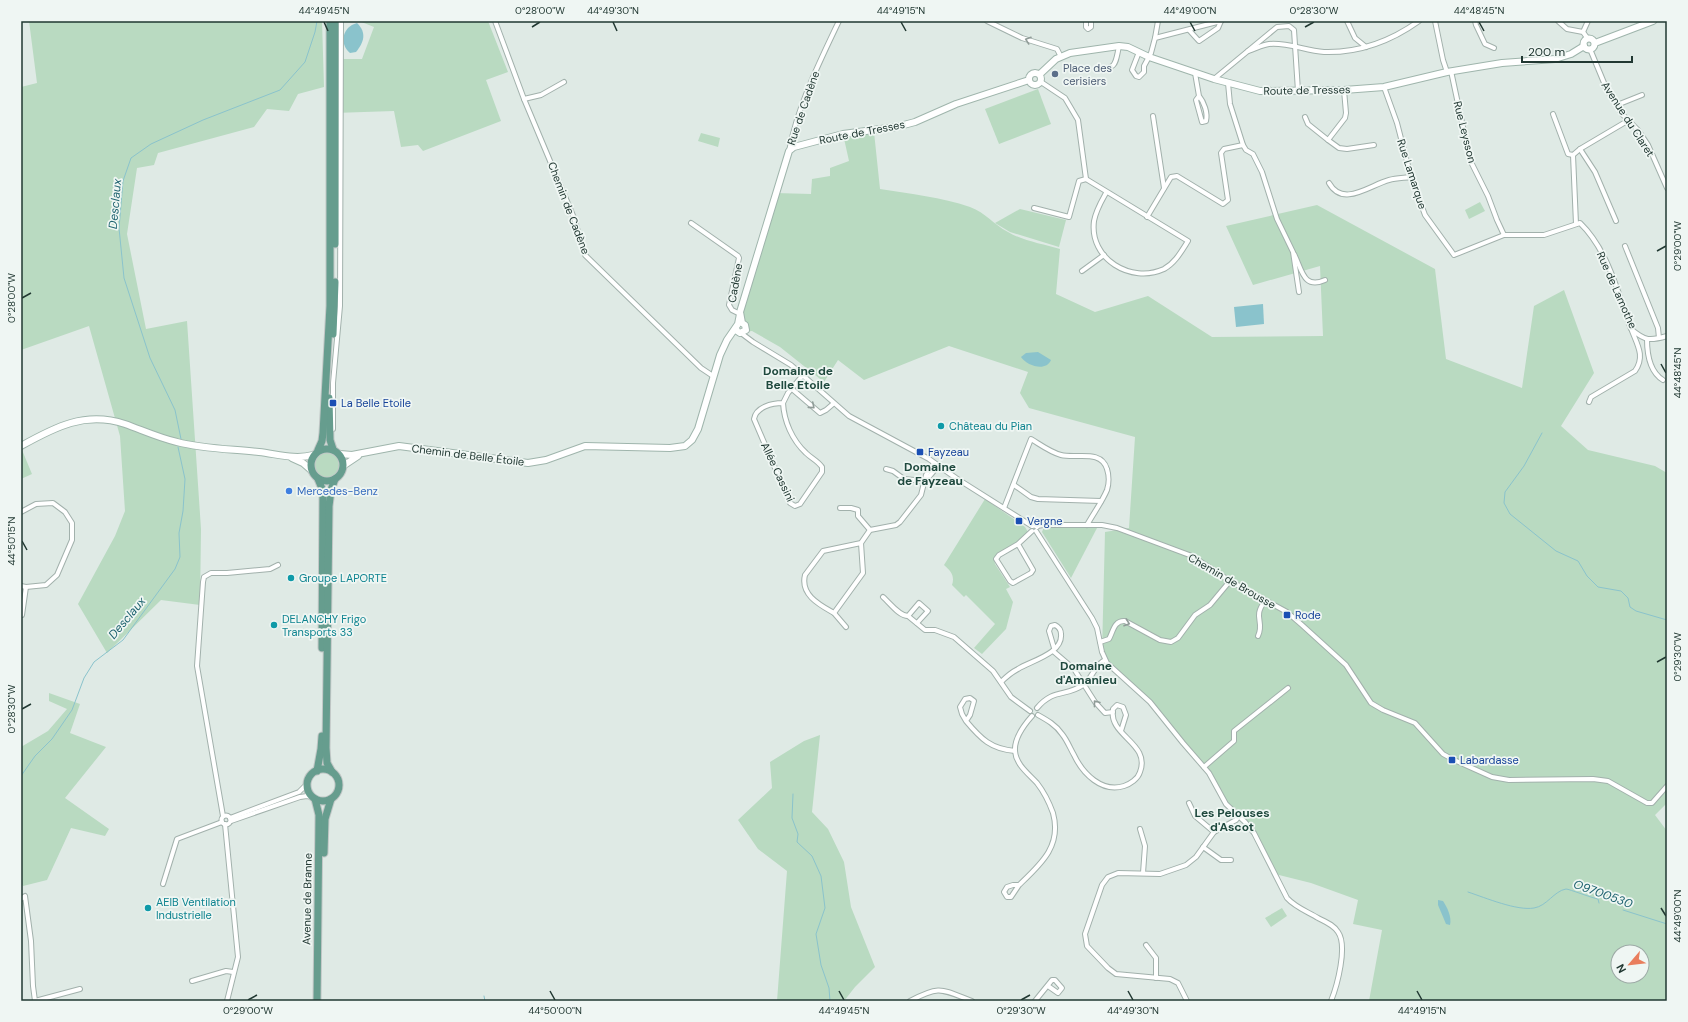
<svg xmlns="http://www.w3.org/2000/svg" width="1688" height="1022" viewBox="0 0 1688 1022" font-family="'DM Sans',sans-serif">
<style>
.green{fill:#b9dac1;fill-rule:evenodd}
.water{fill:#8ac3cc}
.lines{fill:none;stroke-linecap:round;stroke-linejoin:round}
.stream{stroke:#8ac3cc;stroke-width:1}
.street-casing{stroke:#a2b1ac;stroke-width:6}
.secondary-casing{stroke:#9fb5ac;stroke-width:8}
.primary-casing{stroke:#c1c7c6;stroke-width:9}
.street{stroke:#fff;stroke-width:4}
.secondary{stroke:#fff;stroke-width:6}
.primary{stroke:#669d8e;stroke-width:7}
.oneway{stroke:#909c98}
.ticks{fill:none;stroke:#213832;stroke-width:1.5}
.service-dot{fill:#5c6f8a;stroke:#eff6f3;stroke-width:1.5}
.transit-dot{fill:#1a4fb4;stroke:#eff6f3;stroke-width:1.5}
.culture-dot{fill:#0f9aa8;stroke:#eff6f3;stroke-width:1.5}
.shop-dot{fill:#3f7fe0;stroke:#eff6f3;stroke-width:1.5}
.labels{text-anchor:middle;stroke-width:3.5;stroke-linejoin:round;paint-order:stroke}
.service-label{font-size:11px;fill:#4e5e75;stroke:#eff6f3;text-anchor:start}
.street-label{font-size:11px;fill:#213832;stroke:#eff6f3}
.transit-label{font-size:11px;fill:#164399;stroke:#eff6f3;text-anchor:start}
.culture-label{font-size:11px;fill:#0d838f;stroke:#eff6f3;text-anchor:start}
.shop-label{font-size:11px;fill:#366cbe;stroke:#eff6f3;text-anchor:start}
.water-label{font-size:12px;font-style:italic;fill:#1f6470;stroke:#eff6f3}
.neighbourhood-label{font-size:12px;font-weight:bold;fill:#1f493e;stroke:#eff6f3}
.neatline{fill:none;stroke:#213832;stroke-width:1.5}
.ticks-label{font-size:10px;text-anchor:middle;fill:#213832}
</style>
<rect width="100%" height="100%" fill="#dfeae5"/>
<g class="green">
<path d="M29,21H322L324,87L298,94L289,111L267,109L254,127L158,153L154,165L137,168L127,234L146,329L187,321L201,529L200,605L161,600L107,653L78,604L115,536L125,511L120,436L89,326L21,350V87L37,83Z"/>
<path d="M359,21H488L508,72L486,80L501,121L423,151L418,145L401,147L394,111L334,113L335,59H362L374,27Z"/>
<path d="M1038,89L1051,124L999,144L985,109Z"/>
<path d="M874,132L880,189C911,194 941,197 970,207C986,213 993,224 1008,232C1023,241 1043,244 1060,249L1056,294L1095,312L1148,296L1212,337L1323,336L1320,266L1253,285L1226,226L1317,205L1435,269L1446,359L1522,388L1534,306L1564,290L1594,373L1561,426L1588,450L1655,466L1667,473V803L1655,815L1667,831V1001H1369L1382,930L1353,924L1358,900L1311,883L1275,874L1257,838L1230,808L1214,781L1150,702L1114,670L1102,652L1105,532L1129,528L1135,437L1029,408L1020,393L1028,372L949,346L864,380L838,360L824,382L780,347L752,331L744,332L740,312L775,193L811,194L812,179L830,176V168L849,161L843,134ZM1618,952H1642V976H1618Z"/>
<path d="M701,133L720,138L718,147L698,141Z"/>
<path d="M1480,202L1485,211L1469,219L1465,210Z"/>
<path d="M1020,209L1066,220L1059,247L1010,232L995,223Z"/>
<path d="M22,450L32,474L21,479V451Z"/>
<circle cx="326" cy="465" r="13"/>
<path d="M985,499L1025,527L1028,532L1020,540L997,555L994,558L995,564L1010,587L1006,589L1013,602L1006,629L982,654L974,648L995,624L966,595L964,597L952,585C955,576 951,571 944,565Z"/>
<path d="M1044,527L1097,528L1071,578L1042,532Z"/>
<path d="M49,693L80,704L70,733L106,747L65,798L109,829L105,836L71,828L47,880L23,886L21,883V747L48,731L67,709L49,701Z"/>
<path d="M820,735L812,812L828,829L844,862L851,907L875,967L855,987L844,1001H777L787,871L758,849L738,820L772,788L770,762L804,741Z"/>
<path d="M1282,908L1287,916L1271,927L1265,918Z"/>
</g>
<g class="water">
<path d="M357,23C367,33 364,42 356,52L350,53C339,44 342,27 357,23Z"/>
<path d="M1263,304L1264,324L1236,327L1234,307Z"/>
<path d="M1038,352L1051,360C1046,372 1027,366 1021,357L1026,353Z"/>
<path d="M1438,900L1443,901C1447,907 1452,917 1450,925L1446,924L1438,905Z"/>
</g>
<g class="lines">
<g class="stream">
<path d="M1542,433L1524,466L1505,492L1504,503L1510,514L1556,551L1578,561L1587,576L1598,587L1621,591L1628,598L1630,607L1636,611L1667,620"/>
<path d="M181,439L175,410L150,358L124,278L119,228L123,181L131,158L151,144L203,120L280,90L305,62L315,32L317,21"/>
<path d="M21,776L35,756L52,739L72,710L84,678L94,662L123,640L175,569L180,557L179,533L183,511L185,479L178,447"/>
<path d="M793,794L792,818L798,834L797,842L812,856L821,876L825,908L816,934L821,965L829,988L830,1001"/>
<path d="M1468,892C1486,898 1517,911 1534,908C1547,906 1554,891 1566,889C1569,889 1592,898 1598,899L1599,903"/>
<path d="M1623,910L1667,924"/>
<path d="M484,996L485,1001"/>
</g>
<g class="street-casing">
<g id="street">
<path d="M495,21L524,99L574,218L585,255L701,368L713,376"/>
<path d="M987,21L1022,38L1057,49L1061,57"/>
<path d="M1086,21V27L1088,29L1091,27V21"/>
<path d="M1347,21L1355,38L1366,47"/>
<path d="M1435,21L1443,60L1447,72"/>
<path d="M1475,21L1476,25L1485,44L1494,48"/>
<path d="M1558,21L1567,29L1583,32L1588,39"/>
<path d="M1189,30L1199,41L1218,28L1221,21"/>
<path d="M1583,32L1588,21"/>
<path d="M1155,38L1158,21"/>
<path d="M1590,49L1607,90L1622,114L1638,130L1648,145L1667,188"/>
<path d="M1248,51C1255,49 1262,45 1269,44C1287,42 1306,51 1324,52C1359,53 1391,41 1419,21"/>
<path d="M1139,52L1132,70L1136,76L1139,77L1144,72V66L1151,53L1155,38L1221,21"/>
<path d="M1096,70C1117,68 1115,65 1119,46"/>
<path d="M1451,71L1470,160L1488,196L1497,220L1504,235"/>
<path d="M1195,73L1199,96L1196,100L1202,122L1206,121C1208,113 1204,102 1199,96"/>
<path d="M1214,79L1277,27L1289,26L1294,30L1298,91"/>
<path d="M1228,83L1230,104L1243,145L1246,150L1253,154L1262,172L1277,219L1293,252L1299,292"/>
<path d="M1384,87L1397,123L1411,177L1425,215L1454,255L1504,235H1544L1580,223C1608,250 1618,293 1631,329C1645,341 1650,341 1667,336"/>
<path d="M1344,90L1346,113L1345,118L1328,140L1339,148L1347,149L1374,145"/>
<path d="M524,99L541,95L564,82"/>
<path d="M1617,105L1642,95"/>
<path d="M1553,114L1568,154L1573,155"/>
<path d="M1153,116L1164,188"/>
<path d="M1305,117L1308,124L1328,140"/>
<path d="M1580,149L1595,172L1616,221"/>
<path d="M789,151C798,105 819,63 839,21"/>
<path d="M1573,155L1576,224"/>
<path d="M1573,155L1580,149L1629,120"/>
<path d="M1086,179L1188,241C1181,252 1175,263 1164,269C1131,284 1089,259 1094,221C1096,210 1101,202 1106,193"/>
<path d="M1329,183C1343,208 1370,185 1389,180C1396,178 1404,178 1411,177"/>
<path d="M1034,208L1069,217L1079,181L1086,179L1078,120L1065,98L1041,82"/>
<path d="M1147,217L1171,177L1177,176L1223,204L1228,200L1221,153L1224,149L1243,145"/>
<path d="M691,223L738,256L739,258L729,305L732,310L740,314"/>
<path d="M1625,246L1658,328L1659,338"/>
<path d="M1294,254C1302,269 1303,290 1325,280"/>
<path d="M1082,271L1104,255"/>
<path d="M741,333L753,342L791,365L849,416L929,459L956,478L1032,526L1035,525L1037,527"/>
<path d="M1647,339C1647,353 1650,372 1663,380"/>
<path d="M792,389L820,413L826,410L833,404"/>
<path d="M1589,402L1591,397L1635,371C1645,357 1638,346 1632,331"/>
<path d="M783,403C784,421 792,440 806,453C811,458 818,461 822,467V472L800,504L795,506L790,503L754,419C756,407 772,403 783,403L788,393L803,375"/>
<path d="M333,429V383L340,306L341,21"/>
<path d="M886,469L893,471L904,479L924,481"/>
<path d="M924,481L928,478L938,466"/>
<path d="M1014,485L1031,497L1038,499L1101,501"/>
<path d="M840,508H851L858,510V516L870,530"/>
<path d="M1004,508L1031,439C1041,445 1050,452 1061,455C1077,459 1101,449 1107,469C1109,475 1109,484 1107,490C1102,502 1093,514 1087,525"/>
<path d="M21,512L36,504L53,503L65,512L72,523V540L57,575L46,585L26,587L21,586"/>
<path d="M1037,526L1043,525H1102L1117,528L1192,556L1230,581L1287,612L1302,625L1346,665L1371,703L1383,710L1415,723L1443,754L1452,759L1492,777L1509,780L1593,779L1608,781L1647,803H1652L1667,786"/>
<path d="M1036,531L1092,618L1097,628L1102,652L1107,663L1150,702L1183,743L1209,773L1226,804L1245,822L1254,833L1287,898C1295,907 1308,912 1318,918C1326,922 1334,925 1338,932C1348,946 1337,986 1331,1001"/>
<path d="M861,543L863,573L834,613C820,605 800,595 805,575L823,551L861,543L870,530L896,525L900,522L921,495L926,475L934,463"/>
<path d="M1018,544L1033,570L1031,573L1013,583L1010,581L996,559L999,555L1018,544L1032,531"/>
<path d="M883,597C890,603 899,616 908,616L925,630H935L954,637L993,671L1011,697L1030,711"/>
<path d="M834,613L846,627"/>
<path d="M22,615L26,587"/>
<path d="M908,616L919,603L928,611L917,623"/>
<path d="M1258,636C1265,621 1252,618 1265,601"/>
<path d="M1100,642L1109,639C1113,632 1114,620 1125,621L1160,640L1171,642L1178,638L1195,615L1210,605L1230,581"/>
<path d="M1053,651L1074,669L1095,702L1105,713L1113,712"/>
<path d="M1001,682C1006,677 1012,672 1018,669C1030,661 1063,654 1061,634C1061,630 1059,627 1055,625L1051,626L1049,631L1054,648"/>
<path d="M1037,708C1054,688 1066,697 1083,685C1093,678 1094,665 1105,660"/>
<path d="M1038,715C1047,720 1056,725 1062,734C1067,740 1070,748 1074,755C1083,774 1102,793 1124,786C1130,784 1138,779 1140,772C1151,743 1108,736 1113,709L1117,705L1123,707L1126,715L1121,731"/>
<path d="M966,721L962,714L960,707L965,699L970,698L974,701L970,715L966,721C981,739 991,749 1015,751"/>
<path d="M1204,767L1234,741V731L1288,688"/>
<path d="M1189,803L1195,816L1214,832"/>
<circle cx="226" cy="820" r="4.5"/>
<path d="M223,816L197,666L203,582L204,577L211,573H227L270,569L278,565"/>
<path d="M230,818L299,792L308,783"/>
<path d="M231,821L300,797L307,796L313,797"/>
<path d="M225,824L238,957L227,1001"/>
<path d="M1140,829L1145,846L1143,873"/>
<path d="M1203,847L1221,860H1231"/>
<path d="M163,884L177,839L222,822"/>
<path d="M1019,885L1011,897H1007L1004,892L1007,887L1013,885H1019C1041,864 1062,846 1053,813C1049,802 1044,792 1037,783C1029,774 1016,765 1015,751C1014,738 1024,725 1032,716"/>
<path d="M21,899L25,896L31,941L33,986L35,1001"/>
<path d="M1146,945L1156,958V978"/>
<path d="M192,981L226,971L233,972"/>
<path d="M35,1001L80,989"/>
<path d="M910,1001C940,985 941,989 972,1001"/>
<path d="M1035,1001L1052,980H1055L1062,988L1058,993L1048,986"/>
<path d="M1187,1001L1178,983L1170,979L1116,974L1108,968L1087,946L1085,934L1102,885L1108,877L1118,873L1160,874L1186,865L1196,857L1214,832L1236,820L1239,816"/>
</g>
</g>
<g class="secondary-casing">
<g id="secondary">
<circle cx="1589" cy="44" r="5.5"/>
<path d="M1595,43L1653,21"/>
<circle cx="1035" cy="79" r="6"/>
<path d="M1040,74L1056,59L1070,53L1119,46L1128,47L1149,57L1214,79L1260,91L1344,90L1384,87L1447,72L1502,63L1555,59L1571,54L1584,46"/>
<path d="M736,328L737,331L740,333L746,330L745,325L742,323L740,312L789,151L794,147L843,134L896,127L915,122L956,104L1029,80"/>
<path d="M21,446C55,427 85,411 125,424C142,430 159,438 177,442C203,449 232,449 259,452C277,454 295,460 313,455"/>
<path d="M340,454L352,455L399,446L528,463L546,460L585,446L670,448L685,446L692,440L698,429L720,355L727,340L738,324L740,314"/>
<path d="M292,458L303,463L311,470"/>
<path d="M343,466L358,456"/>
</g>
</g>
<g class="primary-casing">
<g id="primary">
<path d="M335,244V21"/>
<path d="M333,334L335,282"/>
<path d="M329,398L330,440L333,449"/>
<circle cx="327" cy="465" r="16"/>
<path d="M318,450L322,441L323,433L330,306V21"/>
<path d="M318,479L323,491L322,648"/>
<circle cx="323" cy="785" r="16"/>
<path d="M317,771L321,749L322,736"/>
<path d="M332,772L327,763L326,748L329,506L331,490L335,479"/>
<path d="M315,799L319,815L317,1001"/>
<path d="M324,853L325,819L331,799"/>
</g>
</g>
<use href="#street" class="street"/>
<use href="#secondary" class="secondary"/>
<use href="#primary" class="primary"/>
</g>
<defs><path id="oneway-chevron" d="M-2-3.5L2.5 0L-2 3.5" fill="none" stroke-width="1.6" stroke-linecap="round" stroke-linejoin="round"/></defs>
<g class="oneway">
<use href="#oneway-chevron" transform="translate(1028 40) rotate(-161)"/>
<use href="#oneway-chevron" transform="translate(812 406) rotate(40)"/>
<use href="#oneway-chevron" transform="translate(1127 623) rotate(19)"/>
<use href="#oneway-chevron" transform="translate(1096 703) rotate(-128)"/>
</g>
<path class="ticks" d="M324,22L328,31M613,22L617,31M901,22L906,31M1190,22L1195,31M1479,22L1484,31M532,27L540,22M1305,27L1314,22M1657,251L1666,246M22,298L31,293M1661,364L1666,373M22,541L27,550M1657,662L1666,657M22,709L31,704M1661,908L1666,916M550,991L555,1000M839,991L844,1000M1128,991L1133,1000M1417,991L1422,1000M248,1000L257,995M1021,1000L1030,995"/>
<circle class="service-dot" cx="1055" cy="74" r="4"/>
<g class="transit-dot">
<rect x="329" y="399" width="8" height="8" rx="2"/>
<rect x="916" y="448" width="8" height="8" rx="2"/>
<rect x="1015" y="517" width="8" height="8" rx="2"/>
<rect x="1283" y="611" width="8" height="8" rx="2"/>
<rect x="1448" y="756" width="8" height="8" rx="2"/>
</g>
<g class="culture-dot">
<circle cx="941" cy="426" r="4"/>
<circle cx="291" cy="578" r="4"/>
<circle cx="274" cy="625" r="4"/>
<circle cx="148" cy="908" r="4"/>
</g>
<circle class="shop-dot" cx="289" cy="491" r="4"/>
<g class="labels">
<g class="service-label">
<text x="1063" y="72">Place des<tspan x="1063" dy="13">cerisiers</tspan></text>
</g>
<g class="street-label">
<text transform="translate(1307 90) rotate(-1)" y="4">Route de Tresses</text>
<text transform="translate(803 108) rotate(-71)" y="4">Rue de Cadène</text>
<text transform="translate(1628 119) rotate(57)" y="4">Avenue du Claret</text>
<text transform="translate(862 132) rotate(-11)" y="4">Route de Tresses</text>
<text transform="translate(1465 132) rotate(76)" y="4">Rue Leysson</text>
<text transform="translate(1412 174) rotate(72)" y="4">Rue Lamarque</text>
<text transform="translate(569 208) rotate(69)" y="4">Chemin de Cadène</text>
<text transform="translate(735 283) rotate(-80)" y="4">Cadène</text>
<text transform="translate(1617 290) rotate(66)" y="4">Rue de Lamothe</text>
<text transform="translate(468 455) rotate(7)" y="4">Chemin de Belle Étoile</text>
<text transform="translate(778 472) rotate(65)" y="4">Allée Cassini</text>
<text transform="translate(1232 581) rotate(30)" y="4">Chemin de Brousse</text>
<text transform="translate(307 899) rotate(-89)" y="4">Avenue de Branne</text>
</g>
<g class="transit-label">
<text x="341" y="407">La Belle Etoile</text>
<text x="928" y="456">Fayzeau</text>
<text x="1027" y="525">Vergne</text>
<text x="1295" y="619">Rode</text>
<text x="1460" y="764">Labardasse</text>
</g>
<g class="culture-label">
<text x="949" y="430">Château du Pian</text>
<text x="299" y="582">Groupe LAPORTE</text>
<text x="282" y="623">DELANCHY Frigo<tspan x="282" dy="13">Transports 33</tspan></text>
<text x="156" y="906">AEIB Ventilation<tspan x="156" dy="13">Industrielle</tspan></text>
</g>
<g class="shop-label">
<text x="297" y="495">Mercedes-Benz</text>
</g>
<g class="water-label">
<text transform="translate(115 204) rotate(-85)" y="4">Desclaux</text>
<text transform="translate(127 618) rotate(-50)" y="4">Desclaux</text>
<text transform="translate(1603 894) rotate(20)" y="4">O9700530</text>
</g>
<g class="neighbourhood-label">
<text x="798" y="375">Domaine de<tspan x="798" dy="14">Belle Etoile</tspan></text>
<text x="930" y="471">Domaine<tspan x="930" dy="14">de Fayzeau</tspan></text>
<text x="1086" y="670">Domaine<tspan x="1086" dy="14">d'Amanieu</tspan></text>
<text x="1232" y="817">Les Pelouses<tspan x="1232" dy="14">d'Ascot</tspan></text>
</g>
</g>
<rect width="1688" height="1022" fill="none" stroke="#eff6f3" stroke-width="44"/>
<g transform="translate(1630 964) rotate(242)"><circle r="19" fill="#eff6f3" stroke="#9daaa6"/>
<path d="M0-3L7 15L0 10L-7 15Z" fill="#e97e5d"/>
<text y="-6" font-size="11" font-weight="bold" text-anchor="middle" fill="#213832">N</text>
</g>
<path d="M1522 56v6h110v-6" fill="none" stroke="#213832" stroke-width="2"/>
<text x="1528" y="56" font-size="12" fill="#213832" stroke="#eff6f3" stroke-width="3" paint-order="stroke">200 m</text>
<rect x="22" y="22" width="1644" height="978" class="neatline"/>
<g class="ticks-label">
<text x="324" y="14">44°49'45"N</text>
<text x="540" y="14">0°28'00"W</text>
<text x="613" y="14">44°49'30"N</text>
<text x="901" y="14">44°49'15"N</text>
<text x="1190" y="14">44°49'00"N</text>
<text x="1314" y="14">0°28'30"W</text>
<text x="1479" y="14">44°48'45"N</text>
<text transform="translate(1677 246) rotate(-90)" y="4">0°29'00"W</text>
<text transform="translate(11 298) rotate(-90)" y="4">0°28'00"W</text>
<text transform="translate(1677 373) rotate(-90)" y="4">44°48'45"N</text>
<text transform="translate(11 541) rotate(-90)" y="4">44°50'15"N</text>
<text transform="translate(1677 657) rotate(-90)" y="4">0°29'30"W</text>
<text transform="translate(11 709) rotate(-90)" y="4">0°28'30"W</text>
<text transform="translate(1677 916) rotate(-90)" y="4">44°49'00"N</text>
<text x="248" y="1014">0°29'00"W</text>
<text x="555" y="1014">44°50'00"N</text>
<text x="844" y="1014">44°49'45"N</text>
<text x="1021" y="1014">0°29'30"W</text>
<text x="1133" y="1014">44°49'30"N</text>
<text x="1422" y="1014">44°49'15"N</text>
</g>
</svg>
